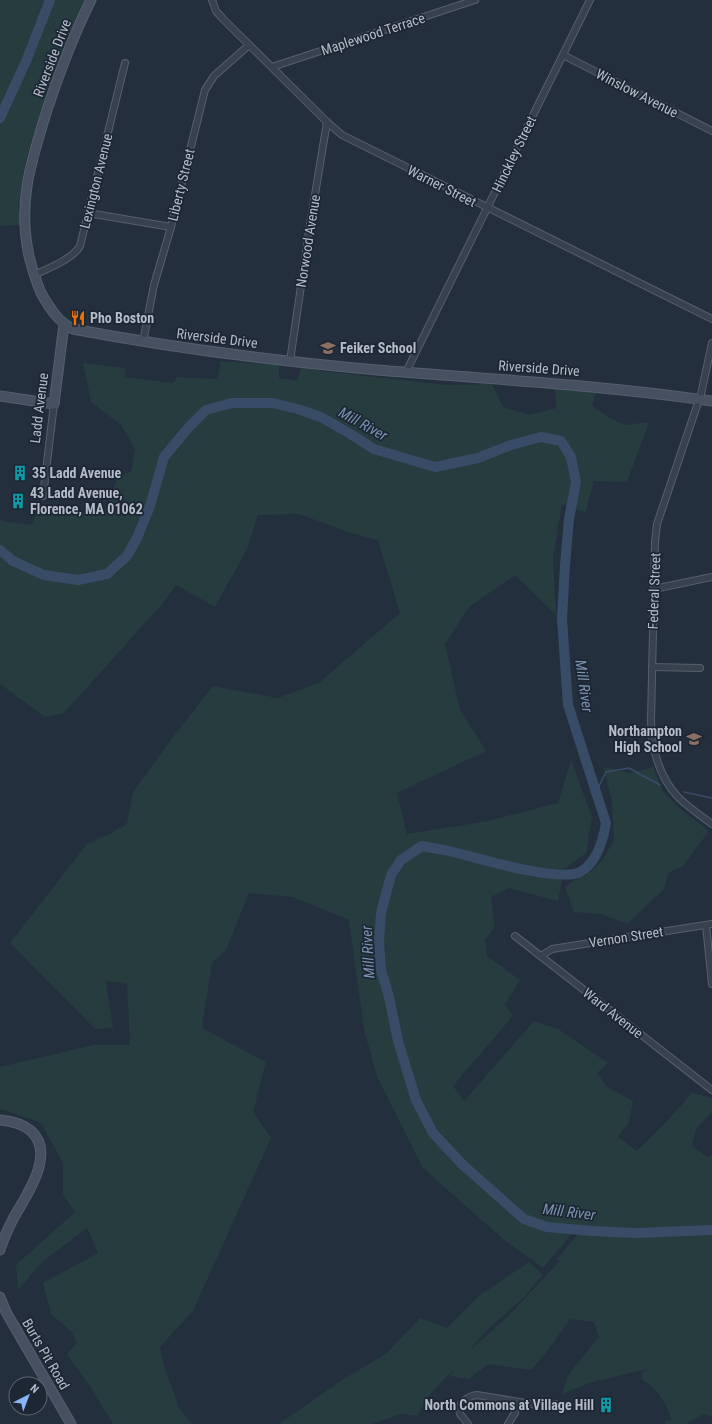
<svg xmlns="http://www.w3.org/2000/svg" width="712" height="1424" viewBox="0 0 712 1424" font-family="'Roboto Condensed',sans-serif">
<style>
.green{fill:#263c3f}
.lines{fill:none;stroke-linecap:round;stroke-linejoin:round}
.stream{stroke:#394c67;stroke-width:1.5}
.river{stroke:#394c67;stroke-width:10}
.street-casing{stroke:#565f6c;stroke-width:8}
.secondary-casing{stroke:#565f6c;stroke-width:11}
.street{stroke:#38414e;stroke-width:6}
.secondary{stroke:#465061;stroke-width:9}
.labels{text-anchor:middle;stroke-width:3.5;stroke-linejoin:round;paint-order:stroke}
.street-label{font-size:14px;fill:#b4bcc9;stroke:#1d2633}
.poi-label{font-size:14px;font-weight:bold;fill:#b4bcc9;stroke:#1d2633;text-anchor:start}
.water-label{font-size:15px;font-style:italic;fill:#7c92b1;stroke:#1d2633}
</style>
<rect width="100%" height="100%" fill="#242f3e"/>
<g class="green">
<path d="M0,0H85L56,70L26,159L18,206L21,225L0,226Z"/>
<path d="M221,361L279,365V378L297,381L301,367L321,371L447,385L492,384L503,407L530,415L556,408L555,388L596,393L592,406L611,419L626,425L649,422L627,482L594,481L585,513L562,504L553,557L556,615L515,575L469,607L445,644L460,710L486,751L397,793L407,834L488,821L558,803L571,760L592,817L586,853L564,869L558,901L509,888L491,897L495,926L485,940L487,956L520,980L505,1005L513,1016L453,1086L464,1101L534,1021L558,1029L608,1063L597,1073L607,1087L633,1101L629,1122L618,1137L637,1151L668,1120L692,1093L712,1098V1112L696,1129L692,1146L708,1157L712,1155V1417L704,1414L686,1424H665V1421L671,1420C668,1403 656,1387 641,1379L643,1371L651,1368L589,1383L562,1394L568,1375L599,1337L594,1322L570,1319C558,1337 546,1354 531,1370L488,1364L469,1379L450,1376L454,1369L430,1394L417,1416L401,1414L372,1424H279L342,1380L387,1353L420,1318L447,1328L479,1296L529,1262L543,1275L524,1297L485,1332L469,1351L507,1317L560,1261L556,1260L582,1229H576L543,1268L503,1239L423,1168L377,1076L364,1030L349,920L293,897L249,893L226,950L212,963L202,1028L266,1062L253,1112L271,1138L193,1311L160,1347L164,1366L179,1408L192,1424H113L92,1389L67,1354L77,1343L71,1331L51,1314L43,1283L98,1253L87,1228L41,1263L18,1290L16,1265L75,1212L63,1194V1163L41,1123L0,1109V1067L93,1045H130L127,984L106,981L113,1028L95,1029L10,943L87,844L111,833L127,824L133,792L170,741L213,686L278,698L320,682L400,613L378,540L351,533L299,514L258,515L247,549L215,607L176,585L163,603L64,713L45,717L0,684V519L2,521L32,525L38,509L47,513L77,511L105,513L118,476L131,472L135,449L121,425L91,402L83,363L126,368L125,377L173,383L177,377L217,379Z"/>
<path d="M603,767L630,773L653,767L662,790L678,807L709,831L682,867L668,873L664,889L627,924L601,914L574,912L565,888L573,881L586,875L594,869L603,859L614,840L612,802Z"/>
</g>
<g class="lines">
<g class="stream">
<path d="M596,792L606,772L629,768L660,785"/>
<path d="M684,792L712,798"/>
</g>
<g class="river">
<path d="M0,118L27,59L50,0"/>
<path d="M0,550L13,561L44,575L78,580L107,574L127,556L137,538L150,506L164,457L189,427L206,410L232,403H272L298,409L323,418L352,435L374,449L435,467L478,458L511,445L541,437L561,441L571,457L576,482L569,519L565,565L562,619L568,705L606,823C603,841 597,863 580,872C559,883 474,857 449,851C440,849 431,848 422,846L401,860L391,875L381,913L379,942L381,970L389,997L398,1041L416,1100L433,1133L463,1165L524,1219L547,1227L592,1231L637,1233L712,1230"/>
</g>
<g class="street-casing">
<g id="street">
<path d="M212,0L216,11L223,19L327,122L342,135L712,319"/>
<path d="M563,55L712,131"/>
<path d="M272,67L475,0"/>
<path d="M88,213L171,227"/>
<path d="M34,275C47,269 73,259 80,246L125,63"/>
<path d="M143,342L154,285L171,227L205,90L214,76L249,45"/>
<path d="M712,343L701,394L657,524L655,542L651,720C651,747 659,777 678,797C688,807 701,816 712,824"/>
<path d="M290,361L310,225L327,122"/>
<path d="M406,372L590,0"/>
<path d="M43,496L54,404"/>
<path d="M654,589L712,577"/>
<path d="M652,667L700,668"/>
<path d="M706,925L712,984"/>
<path d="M515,936L712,1090"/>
<path d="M541,956L552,949L712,924"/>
<path d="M468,1424C466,1421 462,1417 460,1414C457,1403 468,1396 477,1395L544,1406L555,1404"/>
<path d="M508,1424L515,1413L516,1402"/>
</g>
</g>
<g class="secondary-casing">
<g id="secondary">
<path d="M91,0C74,34 60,71 48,107C32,159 17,200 29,256C32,268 36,281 41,293C49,307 58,322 73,329C173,348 275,361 377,370C489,379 601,385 712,401"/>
<path d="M0,396L54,404L64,324"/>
<path d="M0,1120C10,1121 23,1124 31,1131C57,1154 25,1197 13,1219C8,1229 3,1239 0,1250"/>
<path d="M0,1297L6,1312L71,1424"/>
</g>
</g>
<use href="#street" class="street"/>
<use href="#secondary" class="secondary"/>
</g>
<defs>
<g id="restaurant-bare" transform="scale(1.2)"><path d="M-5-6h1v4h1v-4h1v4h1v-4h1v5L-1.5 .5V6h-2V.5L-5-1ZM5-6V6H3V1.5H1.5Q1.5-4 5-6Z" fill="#e8710a" stroke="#1d2633" stroke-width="2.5" paint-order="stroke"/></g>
<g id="school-bare" transform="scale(1.2)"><path d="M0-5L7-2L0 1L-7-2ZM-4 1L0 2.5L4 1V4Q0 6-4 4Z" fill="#8d6e63" stroke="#1d2633" stroke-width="2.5" paint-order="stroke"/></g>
<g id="building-bare" transform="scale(1.2)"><path d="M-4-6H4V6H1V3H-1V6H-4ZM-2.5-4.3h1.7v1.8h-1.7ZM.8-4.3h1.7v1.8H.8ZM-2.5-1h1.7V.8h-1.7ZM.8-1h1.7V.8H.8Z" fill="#0f9aa8" stroke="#1d2633" stroke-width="2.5" paint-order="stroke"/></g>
</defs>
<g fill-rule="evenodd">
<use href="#restaurant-bare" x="78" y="318"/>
<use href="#school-bare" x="328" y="348"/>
<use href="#building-bare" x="20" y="473"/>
<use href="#building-bare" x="18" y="501"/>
<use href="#school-bare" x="694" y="739"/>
<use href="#building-bare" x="606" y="1405"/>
</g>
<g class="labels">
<g class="street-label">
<text transform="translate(373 34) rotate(-18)" y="5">Maplewood Terrace</text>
<text transform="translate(52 58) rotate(-69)" y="5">Riverside Drive</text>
<text transform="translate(637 93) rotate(27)" y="5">Winslow Avenue</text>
<text transform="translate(514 154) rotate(-64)" y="5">Hinckley Street</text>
<text transform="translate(96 181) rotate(-76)" y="5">Lexington Avenue</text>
<text transform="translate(181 185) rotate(-76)" y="5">Liberty Street</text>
<text transform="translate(442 186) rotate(27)" y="5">Warner Street</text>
<text transform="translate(308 241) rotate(-81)" y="5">Norwood Avenue</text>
<text transform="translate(217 338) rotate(7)" y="5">Riverside Drive</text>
<text transform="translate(539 368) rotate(4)" y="5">Riverside Drive</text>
<text transform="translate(39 408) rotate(-83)" y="5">Ladd Avenue</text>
<text transform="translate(654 591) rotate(-88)" y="5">Federal Street</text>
<text transform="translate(626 937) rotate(-9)" y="5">Vernon Street</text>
<text transform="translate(613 1013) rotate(38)" y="5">Ward Avenue</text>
<text transform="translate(46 1354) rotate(60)" y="5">Burts Pit Road</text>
</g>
<g class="poi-label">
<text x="90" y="323">Pho Boston</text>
<text x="340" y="353">Feiker School</text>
<text x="32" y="478">35 Ladd Avenue</text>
<text x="30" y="498">43 Ladd Avenue,<tspan x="30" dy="16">Florence, MA 01062</tspan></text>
<text x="682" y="736" text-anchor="end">Northampton<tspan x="682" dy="16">High School</tspan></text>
<text x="594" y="1410" text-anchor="end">North Commons at Village Hill</text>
</g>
<g class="water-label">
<text transform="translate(363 424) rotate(29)" y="5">Mill River</text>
<text transform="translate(584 686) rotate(82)" y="5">Mill River</text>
<text transform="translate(368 952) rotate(-93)" y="5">Mill River</text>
<text transform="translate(569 1212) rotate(7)" y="5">Mill River</text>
</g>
</g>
<g transform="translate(28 1396) rotate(42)"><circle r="19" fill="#1d2633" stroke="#59626f"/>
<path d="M0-3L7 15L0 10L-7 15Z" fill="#8ab4f8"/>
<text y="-6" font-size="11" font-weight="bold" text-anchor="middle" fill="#b4bcc9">N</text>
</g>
</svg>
